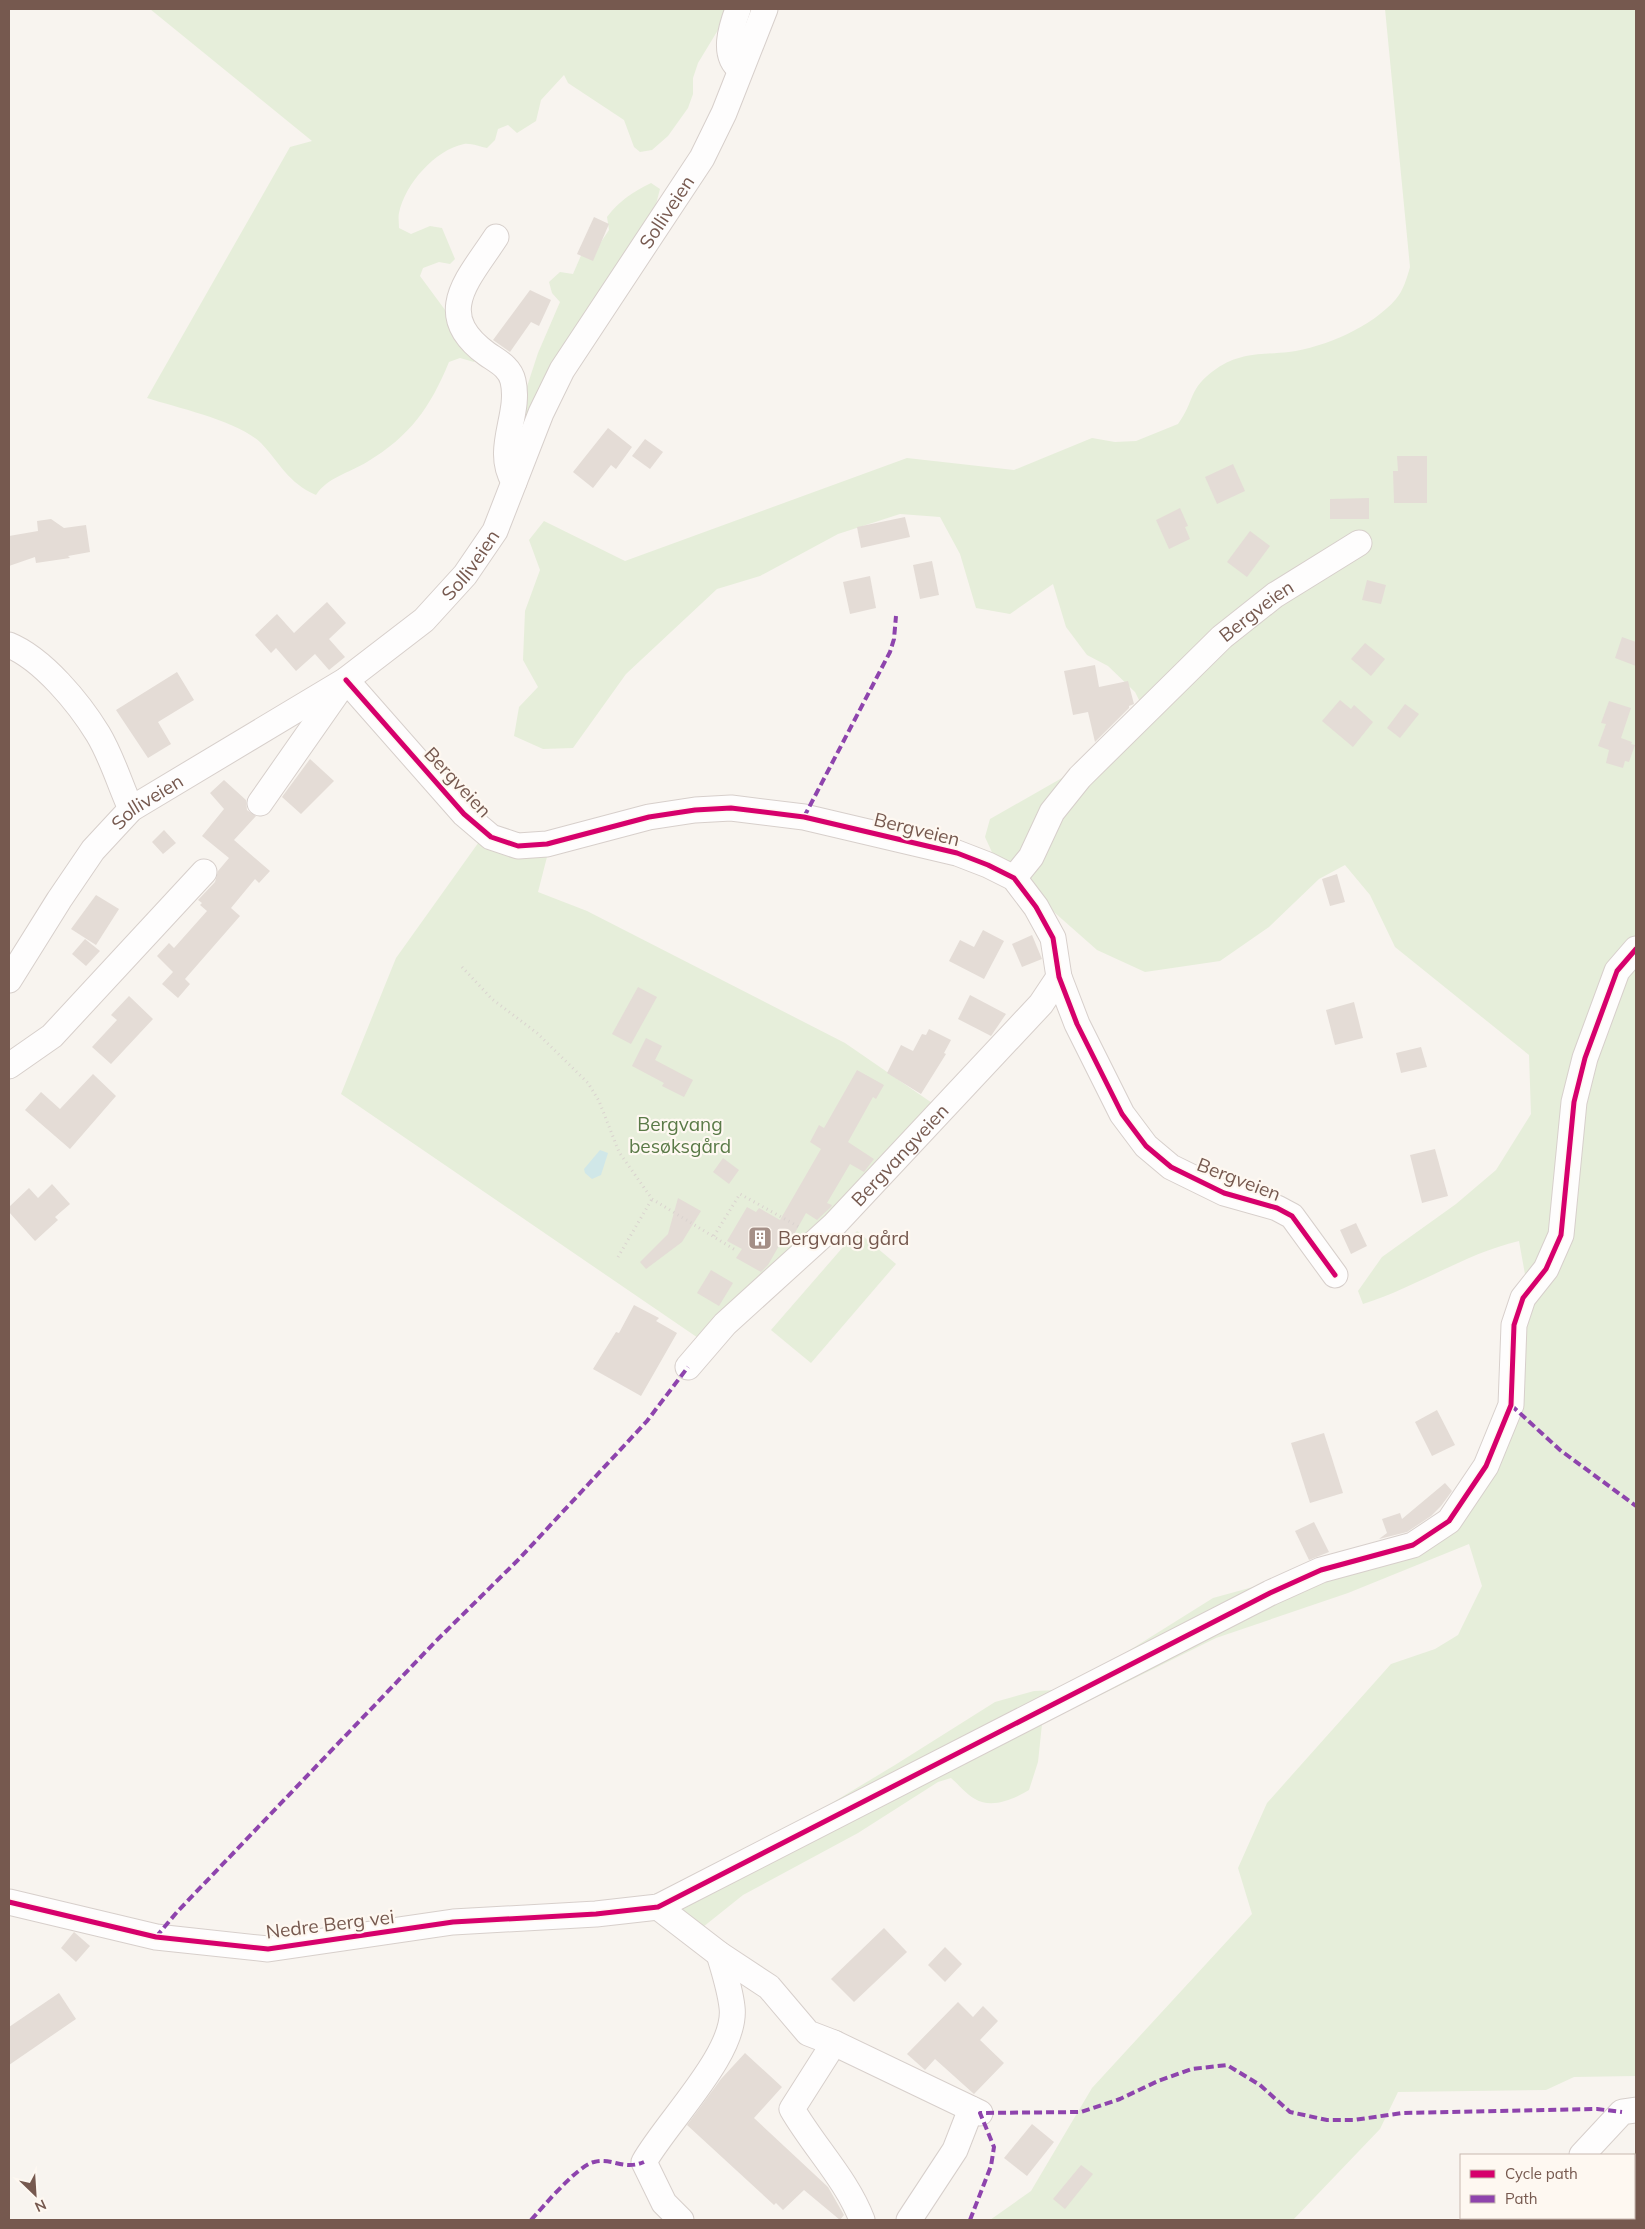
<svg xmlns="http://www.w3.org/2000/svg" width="1645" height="2229" viewBox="0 0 1645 2229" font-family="Mulish,sans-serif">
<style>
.green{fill:#e6eeda}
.water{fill:#d0e7e8}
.building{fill:#e4dcd6}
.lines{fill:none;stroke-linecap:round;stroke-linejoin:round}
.minor-casing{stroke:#d7cfcb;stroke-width:27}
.path{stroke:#dad3cf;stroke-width:3;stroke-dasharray:1 4;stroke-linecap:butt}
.minor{stroke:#fefdfd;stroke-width:25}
.quiet{stroke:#8e44ad;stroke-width:4;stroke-dasharray:8 4;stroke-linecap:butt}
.cycleway-casing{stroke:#fef8f1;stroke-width:8}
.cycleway{stroke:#d6006c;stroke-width:5}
.labels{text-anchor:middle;stroke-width:4.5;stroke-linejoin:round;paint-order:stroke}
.street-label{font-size:19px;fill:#76594f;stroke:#fef8f1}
.park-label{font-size:19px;fill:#5a7a47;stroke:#fef8f1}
.poi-label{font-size:19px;fill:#76594f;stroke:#fef8f1;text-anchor:start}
</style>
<rect width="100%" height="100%" fill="#f8f4ef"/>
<g class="green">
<path d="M150,9H725L718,30L698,63L693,78V94L688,108L668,136L652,150L640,152L634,147L624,120L568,83L564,75L541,100L536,121L517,133L508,125L498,129L495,140L487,148C481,147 471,143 464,144C435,150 405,184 399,213C398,217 399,223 399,228L411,234L430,226L442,228L455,259L450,264L439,262L423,268L420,276L479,356L474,362L460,358L449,362C430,408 410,436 367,462C349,473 328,477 316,495C287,482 281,464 261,443C238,421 178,408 147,398L290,147L312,141Z"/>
<path d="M1385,9H1636V2076L1574,2077L1546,2090L1398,2092L1380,2129L1293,2220H990L1031,2191L1092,2088L1252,1914L1238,1868L1267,1803L1391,1664L1435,1649L1458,1635L1482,1586L1469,1544L1348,1593L1216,1638L1042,1724L1038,1762L1029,1790C1014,1799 992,1809 975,1799C966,1794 958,1784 951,1778L938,1782L858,1833L743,1895L703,1927L669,1907L757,1848L895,1765L995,1702L1034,1691L1057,1690L1098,1670L1213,1598L1354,1559L1443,1520L1504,1428L1526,1280L1519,1241C1464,1254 1417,1287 1363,1304L1358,1291L1382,1257L1456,1204L1496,1170L1531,1114L1529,1055L1395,947L1370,895L1345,865L1319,879L1269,927L1220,961L1145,972L1097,950L996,861L985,837L990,819L1090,762L1149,720L1135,692L1108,666L1087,655L1066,627L1053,584L1010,614L976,608L960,554L940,517L900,514L838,534L760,576L717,589L626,674L573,748L543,749L514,736L519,707L538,687L523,660L525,611L540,570L529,540L544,521L625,561L907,458L1014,470L1092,438L1115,442L1136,441L1178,424C1195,401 1188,388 1216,369C1241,352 1261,355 1289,352C1325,347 1372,327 1396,299C1403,291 1407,278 1410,267Z"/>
<path d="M651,183L660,189L655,208L601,287L535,422L521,434L516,420L538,353L560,302L552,293L549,282L560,272L573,274L586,244L601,242L609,230L607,217C620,200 633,192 651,183Z"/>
<path d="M481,839L548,853L538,892L587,911L845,1043L935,1105L704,1342L341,1094L396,958Z"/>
<path d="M857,1231L896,1264L811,1363L771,1330Z"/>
<path d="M1636,2152V2220H1566L1568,2218H1634V2155H1630Z"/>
</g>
<path class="water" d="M600,1150L608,1153L601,1175L592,1179L585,1173L584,1169Z"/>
<g class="building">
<path d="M594,217L609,224L593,261L577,254Z"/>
<path d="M530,290L551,300L539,326L531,322L510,352L493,340Z"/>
<path d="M608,428L632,447L616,469L611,465L593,488L573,472Z"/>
<path d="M645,439L663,452L650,469L632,456Z"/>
<path d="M1397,456H1427V503H1394L1393,471H1398Z"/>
<path d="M1233,464L1245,491L1217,504L1205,477Z"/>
<path d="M1369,498V519H1330V499Z"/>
<path d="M1180,508L1188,526L1185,527L1190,539L1169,549L1156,520Z"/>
<path d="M905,517L910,537L861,548L857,527Z"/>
<path d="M51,519L64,528L86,525L90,552L68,556L70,558L36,563L35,557L9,566V536L38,531L37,521Z"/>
<path d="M1250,531L1270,546L1247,577L1227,562Z"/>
<path d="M932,561L939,595L920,599L913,565Z"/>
<path d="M870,576L876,608L850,614L843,582Z"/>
<path d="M1367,580L1386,585L1381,604L1362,600Z"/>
<path d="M327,602L346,623L329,639L345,657L329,670L315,654L296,671L276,648L271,653L255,635L277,614L294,633Z"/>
<path d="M1622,637L1636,642V666L1615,658Z"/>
<path d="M1365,643L1385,659L1371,676L1351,659Z"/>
<path d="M1095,665L1099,687L1128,681L1134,704L1129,706V708L1095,742L1088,712L1073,715L1064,671Z"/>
<path d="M177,672L194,700L158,722L171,744L148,758L116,710Z"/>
<path d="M1340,700L1351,709L1354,705L1373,722L1353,747L1322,721Z"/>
<path d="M1609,701L1631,708L1621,738L1632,742L1631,744L1635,745L1629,762L1625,761L1623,768L1606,763L1609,750L1598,746L1606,724L1601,723Z"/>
<path d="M1405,704L1419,714L1400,738L1387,728Z"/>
<path d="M310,759L334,781L301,814L282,797Z"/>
<path d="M224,780L246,800L247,810L256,816L234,840L270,871L259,883L255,879L231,908L240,916L185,979L190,984L178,998L162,984L173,972L157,956L169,943L174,948L207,911L200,905L202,903L198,900L215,882L218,871L229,858L202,836L224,809L210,793Z"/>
<path d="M164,830L176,843L163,854L152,842Z"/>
<path d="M1337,874L1345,902L1330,906L1322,879Z"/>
<path d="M96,895L119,909L96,945L71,929Z"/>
<path d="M983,930L1004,941L984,979L949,961L960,940L974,947Z"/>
<path d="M1032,935L1042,959L1022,967L1012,944Z"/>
<path d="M85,939L100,951L86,966L72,954Z"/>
<path d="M638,987L657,997L631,1044L612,1034Z"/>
<path d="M970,995L1006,1014L991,1036L958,1019Z"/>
<path d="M129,996L153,1019L111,1064L92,1047L117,1020L111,1015Z"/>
<path d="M1354,1002L1363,1038L1335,1045L1326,1010Z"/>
<path d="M929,1029L951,1040L944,1053L946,1054L921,1094L887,1073L901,1045L913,1051L922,1034L926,1035Z"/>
<path d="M646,1038L662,1046L655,1060L693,1080L684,1097L662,1086L664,1083L632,1066Z"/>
<path d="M1421,1047L1427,1067L1401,1073L1396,1053Z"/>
<path d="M857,1070L884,1085L876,1099L873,1097L848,1142L874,1159L864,1172L850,1164L827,1203L832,1205L831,1207L817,1220L806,1213L787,1247L780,1244L768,1265L761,1272L736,1258L742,1249L727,1241L747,1207L756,1212L759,1208L780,1220L821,1149L810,1142L819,1125L824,1128Z"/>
<path d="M93,1074L116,1096L70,1149L25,1110L41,1092L60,1109Z"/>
<path d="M1435,1149L1448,1196L1422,1203L1410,1155Z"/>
<path d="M723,1158L739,1170L729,1184L713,1172Z"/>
<path d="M52,1184L70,1204L55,1217L58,1220L35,1241L9,1212V1207L29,1188L38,1198Z"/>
<path d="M678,1198L701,1211L682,1242L646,1269L640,1262L668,1234Z"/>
<path d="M1356,1223L1367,1246L1351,1254L1340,1230Z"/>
<path d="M711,1270L733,1283L719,1306L697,1293Z"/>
<path d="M634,1305L659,1318L656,1321L677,1333L641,1396L593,1369L616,1332L619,1333Z"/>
<path d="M1437,1410L1455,1445L1432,1456L1415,1422Z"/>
<path d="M1324,1433L1343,1493L1310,1503L1291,1443Z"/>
<path d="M1445,1483L1452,1491L1441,1506L1431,1516L1407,1532L1379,1539L1387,1533L1382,1519L1400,1513L1402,1519Z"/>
<path d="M1314,1522L1329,1552L1309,1560L1295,1531Z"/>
<path d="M884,1928L907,1952L854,2002L831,1979Z"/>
<path d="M74,1932L90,1946L76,1962L61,1948Z"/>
<path d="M945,1947L962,1964L945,1982L928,1965Z"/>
<path d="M59,1993L76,2019L9,2065V2027Z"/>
<path d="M958,2002L973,2017L983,2006L998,2021L980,2040L1004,2063L974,2094L935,2059L925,2070L907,2054Z"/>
<path d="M745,2053L782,2087L754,2118L828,2187L844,2215L840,2220L804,2190L783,2210L776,2203L774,2205L687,2125L721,2079Z"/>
<path d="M1032,2124L1054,2142L1027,2176L1004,2158Z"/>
<path d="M1081,2165L1093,2174L1065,2209L1053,2199Z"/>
</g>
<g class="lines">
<g class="minor-casing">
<g id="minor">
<path d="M738,9C731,28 722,55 740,69"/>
<path d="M496,237C468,280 432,314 487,354C497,361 510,367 513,381C521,415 494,449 514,482"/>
<path d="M9,645C43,659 79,703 98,734C112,757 120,785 131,809"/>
<path d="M260,803L346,680L464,814L491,837L518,846L547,844L649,817L695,810L731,808L804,817L957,853L988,865L1014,878L1036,907L1053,938L1059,977L1077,1024L1122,1114L1146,1146L1171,1167L1224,1193L1277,1208L1292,1216L1335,1275"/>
<path id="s1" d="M1014,878L1031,857L1052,812L1080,777L1222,637L1275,595L1359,543"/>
<path id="s2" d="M9,980L59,900L93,850L131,809L346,680L424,620L465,575L495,531L541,413L562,370L702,158L724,113L765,9"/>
<path d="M9,1066L52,1036L204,872"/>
<path id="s3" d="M688,1367L725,1324L834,1225L1041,1004L1059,977"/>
<path d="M9,1902L156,1937L268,1949L453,1922L596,1914L658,1907L1270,1593L1321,1570L1413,1545L1449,1521L1486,1466L1511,1405L1514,1325L1523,1298L1546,1269L1561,1235L1574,1102L1585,1058L1617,971L1636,949"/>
<path d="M658,1907L719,1954L769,1987L808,2033L834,2043L980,2113"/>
<path d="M834,2043L792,2109C814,2147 847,2180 862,2220"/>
<path d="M1582,2155L1622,2112L1636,2110"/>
<path d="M681,2220L664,2203L644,2162C667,2121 738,2052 732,2007C730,1989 724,1971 719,1954"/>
<path d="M909,2220L955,2150L971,2109"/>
<path d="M1536,2220L1538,2218"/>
</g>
</g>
<g class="path">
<path d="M462,967L492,999L537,1033L588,1083L599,1101L619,1152L652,1199L737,1251"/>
<path d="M714,1236L740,1194L801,1228"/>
<path d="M618,1257L652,1199"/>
</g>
<use href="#minor" class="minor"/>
<g class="quiet">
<path d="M804,817L890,652L894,639L896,616"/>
<path d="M1511,1405L1560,1450L1636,1506"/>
<path d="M156,1937L177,1912L436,1641L519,1559L647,1421L688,1367"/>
<path d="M531,2220C544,2206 577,2166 594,2162C612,2157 623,2171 644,2162"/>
<path d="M970,2220L991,2166L994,2147L980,2113L1081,2112L1120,2099L1158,2081L1192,2069L1227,2065L1260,2085L1290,2112L1327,2120H1354L1402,2113L1597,2109L1622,2112"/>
</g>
<g class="cycleway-casing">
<g id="cycleway">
<path d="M346,680L464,814L491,837L518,846L547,844L649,817L695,810L731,808L804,817L957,853L988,865L1014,878L1036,907L1053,938L1059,977L1077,1024L1122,1114L1146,1146L1171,1167L1224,1193L1277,1208L1292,1216L1335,1275"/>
<path d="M9,1902L156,1937L268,1949L453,1922L596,1914L658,1907L1270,1593L1321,1570L1413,1545L1449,1521L1486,1466L1511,1405L1514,1325L1523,1298L1546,1269L1561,1235L1574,1102L1585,1058L1617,971L1636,949"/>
</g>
</g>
<use href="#cycleway" class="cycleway"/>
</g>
<defs>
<g id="building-square" transform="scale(1.25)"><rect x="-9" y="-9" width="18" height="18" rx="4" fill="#a48f87" stroke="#fef8f1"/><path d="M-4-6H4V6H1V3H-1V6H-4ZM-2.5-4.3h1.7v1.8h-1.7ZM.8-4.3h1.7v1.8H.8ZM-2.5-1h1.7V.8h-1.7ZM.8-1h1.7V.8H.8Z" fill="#fff"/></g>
</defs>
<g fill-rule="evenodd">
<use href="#building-square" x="760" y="1238"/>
</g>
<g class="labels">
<g class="street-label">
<text dy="7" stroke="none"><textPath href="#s2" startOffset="1038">Solliveien</textPath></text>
<text dy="7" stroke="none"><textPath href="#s2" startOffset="632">Solliveien</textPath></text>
<text dy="7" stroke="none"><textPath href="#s1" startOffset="364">Bergveien</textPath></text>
<text transform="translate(458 782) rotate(47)" y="7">Bergveien</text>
<text dy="7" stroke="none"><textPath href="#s2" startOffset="228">Solliveien</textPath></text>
<text transform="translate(917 829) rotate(14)" y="7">Bergveien</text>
<text dy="7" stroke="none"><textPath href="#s3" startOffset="300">Bergvangveien</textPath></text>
<text transform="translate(1239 1179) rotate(21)" y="7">Bergveien</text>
<text transform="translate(330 1924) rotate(-7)" y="7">Nedre Berg vei</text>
</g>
<g class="park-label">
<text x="680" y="1131">Bergvang<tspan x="680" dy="22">besøksgård</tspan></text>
</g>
<g class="poi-label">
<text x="778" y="1245">Bergvang gård</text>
</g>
</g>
<rect width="1645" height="2229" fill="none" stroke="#76594f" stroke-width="20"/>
<rect x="1460" y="2154" width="175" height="65" fill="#fef8f1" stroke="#c8b8b0"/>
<rect x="1470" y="2170" width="25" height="8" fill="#d6006c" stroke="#c8b8b0"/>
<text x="1505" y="2179" font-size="15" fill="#76594f">Cycle path</text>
<rect x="1470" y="2195" width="25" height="8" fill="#8e44ad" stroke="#c8b8b0"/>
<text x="1505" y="2204" font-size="15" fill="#76594f">Path</text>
<g transform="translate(35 2194) rotate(155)" stroke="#fef8f1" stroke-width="4" paint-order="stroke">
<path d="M0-4L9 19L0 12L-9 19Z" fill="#76594f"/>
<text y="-8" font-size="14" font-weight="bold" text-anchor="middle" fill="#76594f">N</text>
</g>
</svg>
